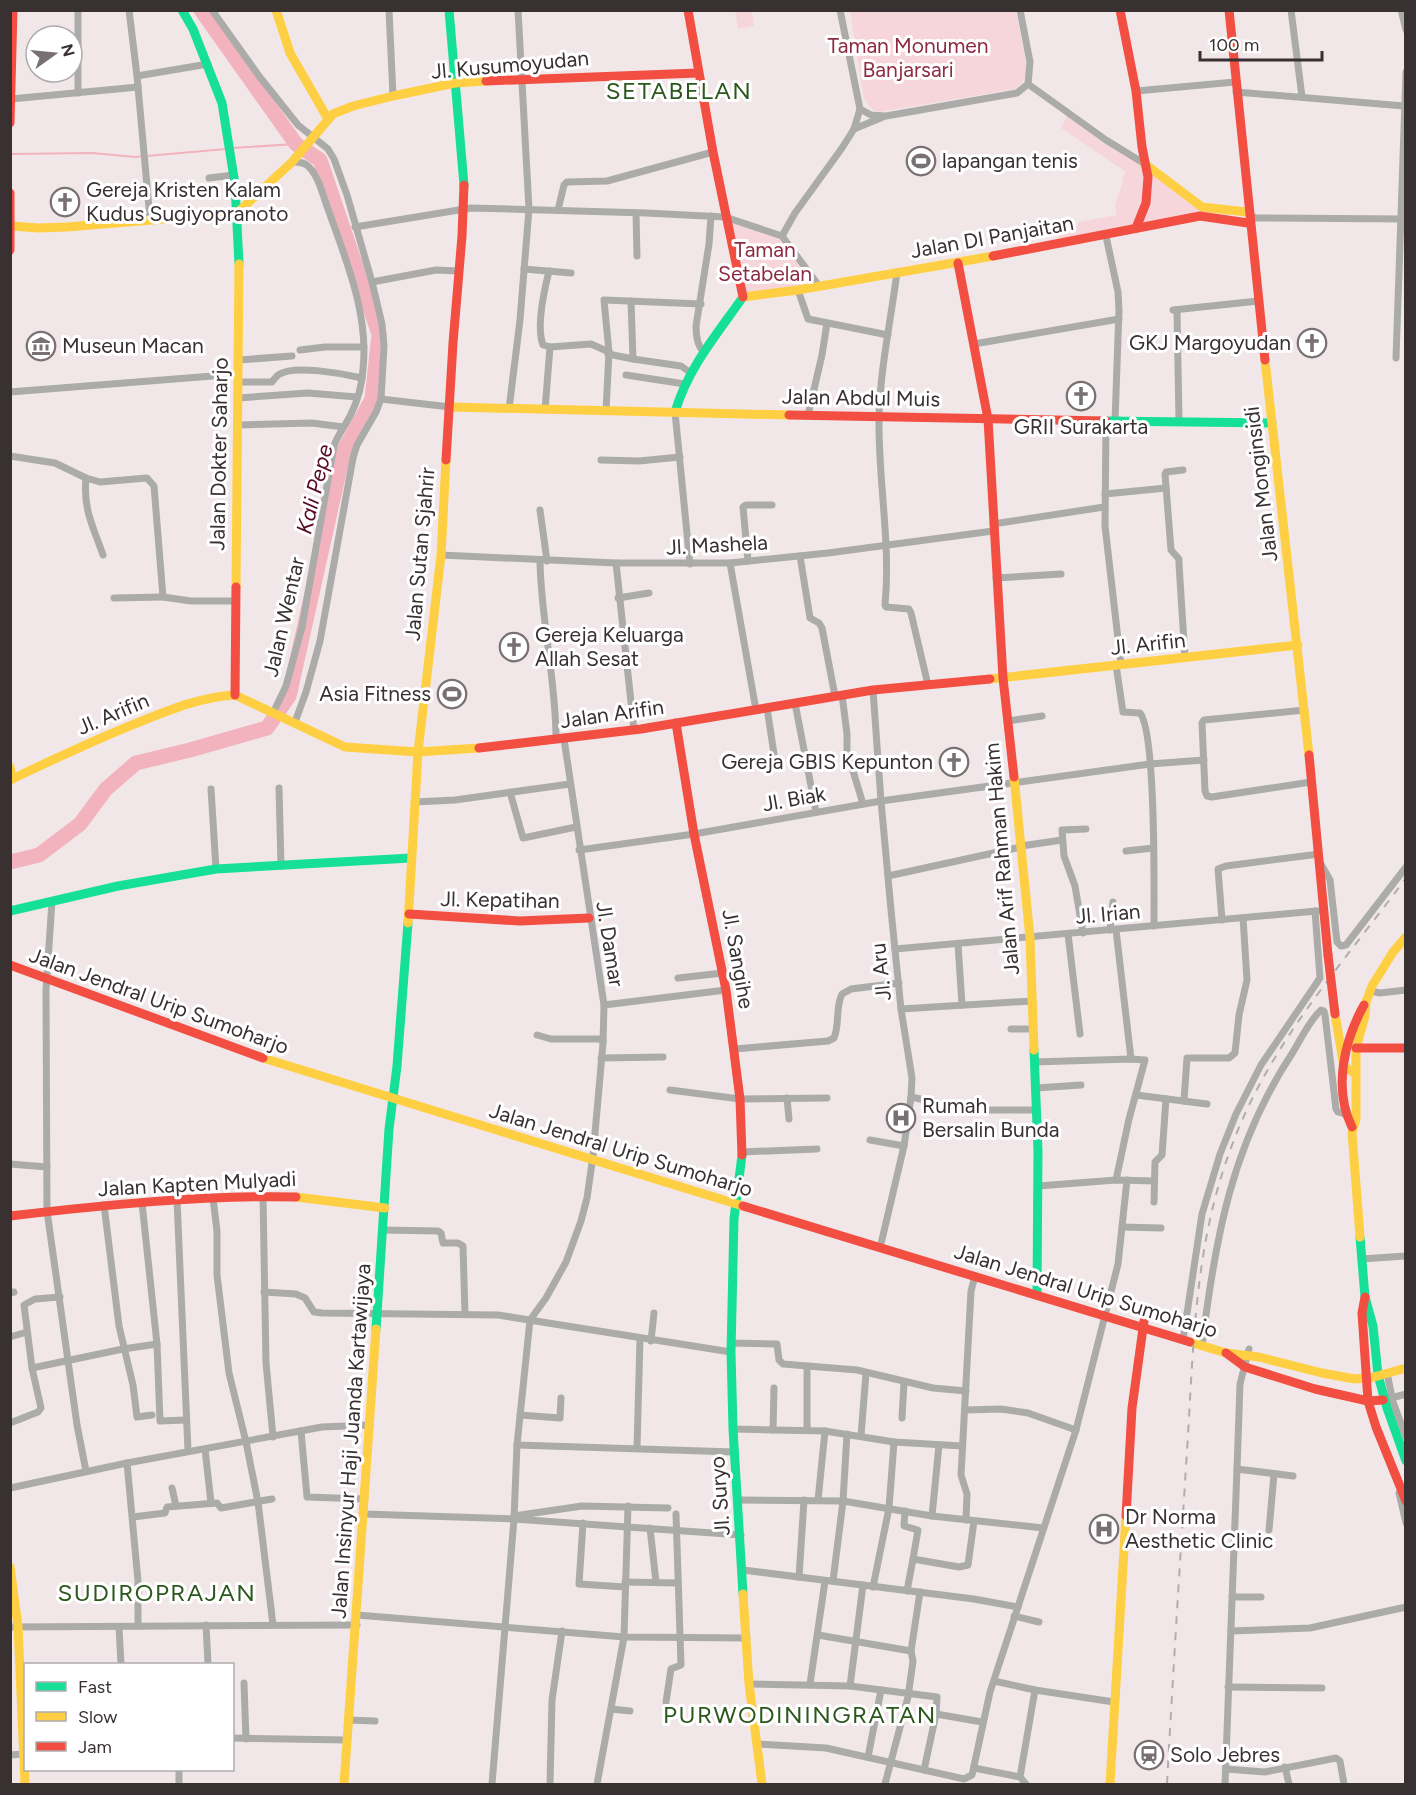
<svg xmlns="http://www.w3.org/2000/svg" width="1416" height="1795" viewBox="0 0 1416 1795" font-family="Figtree,sans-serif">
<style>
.green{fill:#f7d6db}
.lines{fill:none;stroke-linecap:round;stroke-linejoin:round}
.stream{stroke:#f2b2be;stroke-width:2}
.river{stroke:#f2b2be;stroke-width:15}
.street{stroke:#abacaa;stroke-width:7}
.fast{stroke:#16e098;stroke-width:9}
.slow{stroke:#ffcf43;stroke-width:9}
.jam{stroke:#f24e42;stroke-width:9}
.rail{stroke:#b1adac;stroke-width:2;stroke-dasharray:8 8;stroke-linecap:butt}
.jam-bridge{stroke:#f24e42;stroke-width:9}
.labels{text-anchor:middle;stroke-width:6;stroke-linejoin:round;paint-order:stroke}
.park-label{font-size:21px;fill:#8d2a45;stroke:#fff}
.street-label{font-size:21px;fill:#383031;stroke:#fff}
.poi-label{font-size:21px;fill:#383031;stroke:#fff;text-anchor:start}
.water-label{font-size:22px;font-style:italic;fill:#570b24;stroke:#fff}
.quarter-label{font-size:24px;letter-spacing:1.5px;fill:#2b571d;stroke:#fff}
</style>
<rect width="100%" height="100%" fill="#f2e7e8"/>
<g class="green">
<path d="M735,11H752L754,26L738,29Z"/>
<path d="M850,11H1016L1027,68C1026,78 1023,83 1015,89L880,112L873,110L864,99Z"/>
<path d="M1068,115L1098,139L1143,165V202L1133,226L1059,242L1057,229L1078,226V222L1117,215L1115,205L1123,181L1122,178L1126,172L1061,128Z"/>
<path d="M1147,166L1203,210V213L1139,226Z"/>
<path d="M730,222L780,237L813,284L745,294Z"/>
</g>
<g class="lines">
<g class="stream">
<path d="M232,148L296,144"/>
<path d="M10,154L92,153L135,157L226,149"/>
</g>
<path class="river" d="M10,862L39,855L80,824L106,789L136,763L190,750L267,728L289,696L344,450L372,399L379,334L320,160L296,144L201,10"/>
<g class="street">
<path d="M129,10L137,76L150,219"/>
<path d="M212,10L259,76L298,125L328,149L334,159L347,195L372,282L382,324L384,346L381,399L376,412L357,445L353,458L320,641L306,692L295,722"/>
<path d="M389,10L393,96"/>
<path d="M1020,10L1030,62L1028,84"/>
<path d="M1291,10L1302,97"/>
<path d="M1401,10L1406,30"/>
<path d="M137,76L208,64"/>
<path d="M1028,84L1106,140L1145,164"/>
<path d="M1136,91L1235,82"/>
<path d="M1236,92L1404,106"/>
<path d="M78,93V10"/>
<path d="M11,99L138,87"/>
<path d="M860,109L871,115L886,116L1017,93L1028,84"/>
<path d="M854,129L883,117"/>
<path d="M209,178L234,175"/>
<path d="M558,210L564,185L567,182L607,181L713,152"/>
<path d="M636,213L637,256"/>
<path d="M1247,213L1256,218L1406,219"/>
<path d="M355,227L471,208L646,213L725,217L782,236L819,286"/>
<path d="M782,236L795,213L842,148L854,129L860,109L840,10"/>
<path d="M1106,236L1118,292L1119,310L1115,421"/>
<path d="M524,269L571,273"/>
<path d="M897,272C891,320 880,369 879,418C878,480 891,543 885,605L886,607L909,609L911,613L928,685"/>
<path d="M372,282L436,270L459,271"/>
<path d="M798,290L808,319L888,335"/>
<path d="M1173,310L1258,301"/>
<path d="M1177,310L1179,422"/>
<path d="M974,344L1119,319"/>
<path d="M550,347L591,344L609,352"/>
<path d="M300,350L325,347H364"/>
<path d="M704,352C697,346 696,335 696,326L709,244L711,216"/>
<path d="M608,354L633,359L631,301"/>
<path d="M1396,358L1406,72"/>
<path d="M633,359L681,366L691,373"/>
<path d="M239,360L292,356"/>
<path d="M626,375L685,384"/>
<path d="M238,382H272C274,379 276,377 278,375C293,364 345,374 362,378"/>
<path d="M10,392L238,374"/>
<path d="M238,398L308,393L357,397"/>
<path d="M381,399L450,407"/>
<path d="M509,409L520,320L529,209L518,10"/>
<path d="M545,410L550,347L543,345C536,327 544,291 549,271"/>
<path d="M606,411L609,352L604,300L701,304"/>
<path d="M675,412L690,564"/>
<path d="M808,415L822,355L827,323"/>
<path d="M1106,421L1105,526L1121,665"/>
<path d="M238,425L312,423L343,427"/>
<path d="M10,456L55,463L86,478L100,482L147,478L154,486L163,597L191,601H235"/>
<path d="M601,460L639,461L680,457"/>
<path d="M1183,470L1166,472L1165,474L1171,550L1179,559V564L1185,658"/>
<path d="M86,478C83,510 93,526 103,555"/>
<path d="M1105,494L1166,488"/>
<path d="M540,510L547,561"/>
<path d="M993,524L1104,507"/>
<path d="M441,555L616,563H730L828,553L993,531"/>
<path d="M800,556L810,618L819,623L822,628L835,696"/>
<path d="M540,561C541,621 556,679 556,739"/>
<path d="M748,561L743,507L746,505H772"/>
<path d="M616,563L634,730"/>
<path d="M730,563L756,710"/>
<path d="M996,578L1061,574"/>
<path d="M114,598L163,597"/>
<path d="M618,598L649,593"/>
<path d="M1116,665L1123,712L1140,713C1156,732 1154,892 1154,926"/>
<path d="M873,690L881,801L891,910L901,1009L912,1078L911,1097L904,1146L880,1248"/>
<path d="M842,695L847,734V751L863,804"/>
<path d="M795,703L816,812"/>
<path d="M767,708L774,754"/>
<path d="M1305,710L1204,720L1202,723L1205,791L1207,796L1212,797L1311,782"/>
<path d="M274,711L286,686L302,627L334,446C338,434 346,425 351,414C358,400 362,384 363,369C369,314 346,260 328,209C323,196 319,177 309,167C305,162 298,162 292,162"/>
<path d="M1008,721L1042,716"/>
<path d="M279,788L281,866"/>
<path d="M211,789L216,869"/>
<path d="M510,792L523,838L576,827"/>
<path d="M415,802L455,800L570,784"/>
<path d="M1021,846L1062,840"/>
<path d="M579,850L694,834L881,801L1150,764L1204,760"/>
<path d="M1126,851L1153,848"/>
<path d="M1321,864L1330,880L1337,942L1341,946L1346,945L1406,867"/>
<path d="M888,876L1021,847"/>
<path d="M52,901L46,990L47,1211L77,1425L86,1471"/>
<path d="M1222,920L1218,869L1226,866L1319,854"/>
<path d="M1110,930L1113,902"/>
<path d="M1116,930L1131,1059"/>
<path d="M1083,933L1075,886L1064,856L1062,830L1086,829"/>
<path d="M1068,934L1080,1034"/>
<path d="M958,944L962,1005"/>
<path d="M895,949L1317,911"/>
<path d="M678,978L723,973"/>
<path d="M1370,991L1380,993L1406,990"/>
<path d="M604,1005L726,990"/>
<path d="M901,1009L1032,1001"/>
<path d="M1011,1029H1033"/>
<path d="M537,1035L551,1039H599L603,1041"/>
<path d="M734,1049L828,1041L834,1038C840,1024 835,1008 842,994L851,989L899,983"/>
<path d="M601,1058L663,1057"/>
<path d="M1034,1062L1131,1059L1145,1060L1129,1119L1116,1180"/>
<path d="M1036,1088L1081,1085"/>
<path d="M670,1090L740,1099L827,1098"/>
<path d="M1136,1095L1207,1104"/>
<path d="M911,1097L973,1110H1037"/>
<path d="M787,1098L789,1119"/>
<path d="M1184,1101L1187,1058H1229L1235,1053L1239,1015L1247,980L1243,918"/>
<path d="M870,1140L904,1146"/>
<path d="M742,1152L817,1149"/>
<path d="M10,1164L47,1167"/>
<path d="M1038,1186L1116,1180L1154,1181"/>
<path d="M263,1196L266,1363L273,1437"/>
<path d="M213,1198L217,1231V1275L229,1373L246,1442L258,1502L273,1625"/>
<path d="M177,1200L188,1451"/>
<path d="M1154,1202L1155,1162L1162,1155L1166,1099"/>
<path d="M142,1203L157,1344L160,1421L186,1420"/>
<path d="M104,1205L119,1326L133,1385L137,1417L152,1415"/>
<path d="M1122,1227L1161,1228"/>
<path d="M383,1230L438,1231L441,1233L443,1243H458L463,1246L465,1314"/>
<path d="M1361,1259L1406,1256"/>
<path d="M264,1292L296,1294L305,1298L314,1312L322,1313L498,1315L731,1352"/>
<path d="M10,1293L14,1292"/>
<path d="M10,1337L27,1332"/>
<path d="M1183,1340L1202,1214L1220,1154L1236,1114L1261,1065L1320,978L1315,911"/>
<path d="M651,1341L654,1313"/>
<path d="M731,1343L777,1344L779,1360L783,1364L857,1370L933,1388L966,1391"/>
<path d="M1202,1346C1215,1238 1232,1144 1293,1052C1301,1039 1309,1021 1321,1010L1324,1011L1325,1015L1336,1109L1338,1112L1345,1114"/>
<path d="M32,1368L123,1349L157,1344"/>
<path d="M1387,1373L1393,1402L1406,1437"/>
<path d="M1391,1398L1406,1394"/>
<path d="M965,1410L1001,1409L1028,1413L1076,1430"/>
<path d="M520,1415L560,1418L561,1398"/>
<path d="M902,1418L904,1382"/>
<path d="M10,1423L38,1412L41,1408L32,1368L24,1305L35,1299L60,1297"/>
<path d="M733,1429L825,1431L894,1442L962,1446"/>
<path d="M773,1430L774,1388"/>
<path d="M807,1430V1366"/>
<path d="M301,1431L307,1497L365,1499"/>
<path d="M861,1436L866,1373"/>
<path d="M517,1445L734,1452"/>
<path d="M637,1448L640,1339"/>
<path d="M205,1449L211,1503"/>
<path d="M127,1463L138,1581V1626"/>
<path d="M1237,1469L1240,1384L1249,1349"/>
<path d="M10,1488L127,1463L322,1427L370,1425"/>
<path d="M172,1488L176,1506"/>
<path d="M1399,1493L1406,1523"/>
<path d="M739,1500L843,1501L932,1516L1043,1528"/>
<path d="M818,1500L825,1431"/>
<path d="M905,1511L904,1526L918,1530L913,1559"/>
<path d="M364,1514L514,1519L741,1535"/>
<path d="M514,1516L582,1506L668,1508"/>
<path d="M932,1516L939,1445"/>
<path d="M133,1517L165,1513L167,1507L217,1503L221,1508L272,1499"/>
<path d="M966,1520L967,1494L961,1475L971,1291L975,1276"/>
<path d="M583,1523L579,1584L625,1587"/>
<path d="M650,1528L656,1582"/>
<path d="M1269,1530L1274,1474"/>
<path d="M743,1570L974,1599L1018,1607"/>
<path d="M799,1577L804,1500"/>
<path d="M833,1581L843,1501L847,1434"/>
<path d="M625,1582L678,1583"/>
<path d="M873,1587L889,1508L894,1442"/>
<path d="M907,1591L913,1559L959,1567L968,1565L974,1521"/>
<path d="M1232,1597H1261"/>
<path d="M357,1615L624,1637L747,1638"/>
<path d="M1014,1616L1039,1622"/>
<path d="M206,1625L208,1664"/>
<path d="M10,1627L357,1625"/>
<path d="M119,1627L121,1664"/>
<path d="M1231,1631L1310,1628L1406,1607"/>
<path d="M818,1635L911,1651"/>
<path d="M994,1681L1035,1690L1114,1702"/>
<path d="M244,1683L246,1739"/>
<path d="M749,1684L850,1686L937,1697L936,1714L924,1770"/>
<path d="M810,1684L825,1581"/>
<path d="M850,1686L863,1585"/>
<path d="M1228,1687L1322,1688"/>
<path d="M666,1702L671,1669L681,1665L676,1514"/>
<path d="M611,1709L630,1711"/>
<path d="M936,1714L982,1722"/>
<path d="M348,1720L375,1721"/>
<path d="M232,1738L347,1740"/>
<path d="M758,1744L826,1748L964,1779L972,1775L990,1692L1076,1430L1118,1264L1127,1180"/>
<path d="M10,1755L23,1754"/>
<path d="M868,1757L881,1690"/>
<path d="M1285,1767L1289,1784"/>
<path d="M974,1768L1020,1777L1026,1784"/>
<path d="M1226,1769L1265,1772L1336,1758L1340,1761L1344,1784"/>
<path d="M179,1770V1784"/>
<path d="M1020,1777L1035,1690"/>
<path d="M492,1784L514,1519L517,1445L530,1320L546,1298L566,1262L581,1221L587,1198L593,1156L603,1043L604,1005L564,739"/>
<path d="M550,1784L552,1700L562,1631"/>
<path d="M597,1784L624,1637L628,1506"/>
<path d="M885,1784L908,1697L913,1661L911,1651L920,1592"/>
<path d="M1225,1784L1237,1469L1293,1476"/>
</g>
<g class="fast">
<path d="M182,10L193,29L222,103L235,184L239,264"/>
<path d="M449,10L464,185"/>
<path d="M675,412C688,368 717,334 743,297"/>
<path d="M1106,421L1272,423"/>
<path d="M10,911L118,886L216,869L411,858"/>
<path d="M1034,1050L1038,1151L1037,1295"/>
<path d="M742,1155L734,1219L731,1352L733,1429L743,1594"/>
<path d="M1360,1237L1365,1297L1373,1326L1378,1375L1387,1408L1406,1461"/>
<path d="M376,1329L389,1129L397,1066L408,923"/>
</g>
<g class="slow">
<path d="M276,10L290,53L328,119"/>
<path d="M1145,164L1202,207L1247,212"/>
<path d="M12,226L38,228L67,227L237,213L292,162L333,114L353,106L393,96L455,83L486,81"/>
<path d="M743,297L798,290L993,256"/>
<path d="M1265,360L1309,755"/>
<path d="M450,407L789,415"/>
<path d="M236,587L239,264"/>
<path d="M990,679L1298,645"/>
<path d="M10,767L12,779"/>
<path d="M1014,777L1030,938L1034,1050"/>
<path d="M10,780C52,760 94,740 137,723C169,710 200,697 235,695L345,747L418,752L479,748"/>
<path d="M408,923L418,752L441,555L446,460"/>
<path d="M1335,1014L1344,1067L1355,1073"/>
<path d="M263,1058L743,1206"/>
<path d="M296,1197L385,1208"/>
<path d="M1360,1237L1352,1133L1356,1119V1048L1365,1016L1366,1002L1372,986L1393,952L1406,937"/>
<path d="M1190,1342L1226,1353L1259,1357L1322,1373L1355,1379L1374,1377L1406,1368"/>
<path d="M10,1567L18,1626L25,1784"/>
<path d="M743,1594L749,1684L762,1784"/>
<path d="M344,1784L376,1329"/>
<path d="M1110,1784L1126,1516"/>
</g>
<g class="jam">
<path d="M688,10L713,152L743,297"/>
<path d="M1120,10L1136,91L1142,147L1148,177L1146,203L1136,228"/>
<path d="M1229,10L1265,360"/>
<path d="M486,81L698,73"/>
<path d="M10,123L13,10"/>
<path d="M10,193V250"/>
<path d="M993,256L1200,216L1248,223"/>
<path d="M958,263L988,419L1003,678L1014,777"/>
<path d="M789,415L1106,421"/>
<path d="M446,460L453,343L462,236L464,185"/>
<path d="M235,695L236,587"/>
<path d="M676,723L694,834L726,990L740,1099L742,1155"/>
<path d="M479,748L641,729L873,690L990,679"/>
<path d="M1309,755L1328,955"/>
<path d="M409,914L520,921L589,918"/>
<path d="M10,965L263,1058"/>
<path d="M1356,1048H1406"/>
<path d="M1352,1127C1333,1089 1344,1041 1364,1005"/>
<path d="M743,1206L1190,1342"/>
<path d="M10,1216C104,1205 200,1195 296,1197"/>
<path d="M1365,1297L1362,1313L1368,1401L1376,1427L1406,1501"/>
<path d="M1226,1353L1245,1367L1315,1389L1368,1401L1383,1400"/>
<path d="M1126,1516L1132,1408L1144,1321"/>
</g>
<path class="rail" d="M1167,1784C1173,1673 1180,1562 1187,1451C1195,1325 1194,1218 1251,1101C1291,1020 1352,951 1406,878"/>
<path class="jam-bridge" d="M1328,955L1335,1014"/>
</g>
<defs>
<g id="stadium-ring" transform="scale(1.5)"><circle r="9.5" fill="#fff" stroke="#797071" stroke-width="1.5"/><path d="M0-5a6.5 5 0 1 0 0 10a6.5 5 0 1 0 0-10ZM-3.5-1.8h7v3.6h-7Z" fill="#797071"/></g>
<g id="church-ring" transform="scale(1.5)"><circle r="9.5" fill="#fff" stroke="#797071" stroke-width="1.5"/><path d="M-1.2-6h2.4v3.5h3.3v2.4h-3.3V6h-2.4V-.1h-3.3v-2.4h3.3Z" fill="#797071"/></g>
<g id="museum-ring" transform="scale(1.5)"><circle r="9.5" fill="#fff" stroke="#797071" stroke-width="1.5"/><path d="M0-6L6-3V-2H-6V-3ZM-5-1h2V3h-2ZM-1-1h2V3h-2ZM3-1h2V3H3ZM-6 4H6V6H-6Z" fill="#797071"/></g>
<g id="hospital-ring" transform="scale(1.5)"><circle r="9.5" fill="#fff" stroke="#797071" stroke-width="1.5"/><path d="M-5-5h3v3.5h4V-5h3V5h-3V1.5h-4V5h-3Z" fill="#797071"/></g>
<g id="station-ring" transform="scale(1.5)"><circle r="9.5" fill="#fff" stroke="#797071" stroke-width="1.5"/><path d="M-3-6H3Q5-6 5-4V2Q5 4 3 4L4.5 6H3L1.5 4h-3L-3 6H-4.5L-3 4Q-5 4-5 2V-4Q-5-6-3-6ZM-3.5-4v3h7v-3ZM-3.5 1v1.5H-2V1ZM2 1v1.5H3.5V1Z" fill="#797071"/></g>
</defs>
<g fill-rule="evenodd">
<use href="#stadium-ring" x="921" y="161"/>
<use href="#church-ring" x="65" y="202"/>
<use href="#church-ring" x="1312" y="343"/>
<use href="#museum-ring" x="41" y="346"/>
<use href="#church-ring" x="1081" y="396"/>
<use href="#church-ring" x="514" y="647"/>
<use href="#stadium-ring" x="452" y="694"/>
<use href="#church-ring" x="954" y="762"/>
<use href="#hospital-ring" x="901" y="1118"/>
<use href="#hospital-ring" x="1104" y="1529"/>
<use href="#station-ring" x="1149" y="1755"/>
</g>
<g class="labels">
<g class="park-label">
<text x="908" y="53">Taman Monumen<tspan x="908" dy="24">Banjarsari</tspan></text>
<text x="765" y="257">Taman<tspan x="765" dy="24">Setabelan</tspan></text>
</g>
<g class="street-label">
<text transform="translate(510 65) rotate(-5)" y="7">Jl. Kusumoyudan</text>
<text transform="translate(992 237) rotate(-10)" y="7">Jalan DI Panjaitan</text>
<text transform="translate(861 398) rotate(1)" y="7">Jalan Abdul Muis</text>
<text transform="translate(219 454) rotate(-89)" y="7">Jalan Dokter Saharjo</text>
<text transform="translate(1261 484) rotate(-97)" y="7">Jalan Monginsidi</text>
<text transform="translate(717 545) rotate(-3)" y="7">Jl. Mashela</text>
<text transform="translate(420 554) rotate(-85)" y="7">Jalan Sutan Sjahrir</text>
<text transform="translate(284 617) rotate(-77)" y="7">Jalan Wentar</text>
<text transform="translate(1148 644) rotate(-6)" y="7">Jl. Arifin</text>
<text transform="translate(113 714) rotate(-23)" y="7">Jl. Arifin</text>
<text transform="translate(612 714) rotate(-8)" y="7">Jalan Arifin</text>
<text transform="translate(794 799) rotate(-10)" y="7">Jl. Biak</text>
<text transform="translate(1002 859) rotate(-95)" y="7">Jalan Arif Rahman Hakim</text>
<text transform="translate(500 900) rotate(1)" y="7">Jl. Kepatihan</text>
<text transform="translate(1108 914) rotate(-5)" y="7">Jl. Irian</text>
<text transform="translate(610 944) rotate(81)" y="7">Jl. Damar</text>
<text transform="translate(738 959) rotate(80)" y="7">Jl. Sangihe</text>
<text transform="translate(881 972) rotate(-96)" y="7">Jl. Aru</text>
<text transform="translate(159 1001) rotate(20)" y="7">Jalan Jendral Urip Sumoharjo</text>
<text transform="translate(621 1150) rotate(17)" y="7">Jalan Jendral Urip Sumoharjo</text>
<text transform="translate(197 1184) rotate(-3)" y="7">Jalan Kapten Mulyadi</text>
<text transform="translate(1086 1291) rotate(17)" y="7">Jalan Jendral Urip Sumoharjo</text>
<text transform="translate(351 1441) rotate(-86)" y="7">Jalan Insinyur Haji Juanda Kartawijaya</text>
<text transform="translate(720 1496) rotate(-94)" y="7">Jl. Suryo</text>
</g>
<g class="poi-label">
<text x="942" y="168">lapangan tenis</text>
<text x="86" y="197">Gereja Kristen Kalam<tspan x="86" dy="24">Kudus Sugiyopranoto</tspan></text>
<text x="1291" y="350" text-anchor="end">GKJ Margoyudan</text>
<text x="62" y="353">Museun Macan</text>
<text x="1081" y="434" text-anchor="middle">GRII Surakarta</text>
<text x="535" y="642">Gereja Keluarga<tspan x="535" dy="24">Allah Sesat</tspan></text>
<text x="431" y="701" text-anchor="end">Asia Fitness</text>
<text x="933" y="769" text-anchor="end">Gereja GBIS Kepunton</text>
<text x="922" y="1113">Rumah<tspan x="922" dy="24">Bersalin Bunda</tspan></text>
<text x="1125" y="1524">Dr Norma<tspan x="1125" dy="24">Aesthetic Clinic</tspan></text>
<text x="1170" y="1762">Solo Jebres</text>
</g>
<g class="water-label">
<text transform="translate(314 489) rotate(-76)" y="8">Kali Pepe</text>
</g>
<g class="quarter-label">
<text x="679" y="99">SETABELAN</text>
<text x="157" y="1601">SUDIROPRAJAN</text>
<text x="800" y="1723">PURWODININGRATAN</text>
</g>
</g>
<rect width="1416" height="1795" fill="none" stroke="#383031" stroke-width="24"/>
<rect x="24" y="1663" width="210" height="108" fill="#ffffff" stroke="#afacad" stroke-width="1.5"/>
<rect x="36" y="1682" width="30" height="9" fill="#16e098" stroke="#afacad" stroke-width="1.5"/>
<text x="78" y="1693" font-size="18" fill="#383031">Fast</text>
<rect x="36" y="1712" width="30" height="9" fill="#ffcf43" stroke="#afacad" stroke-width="1.5"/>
<text x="78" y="1723" font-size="18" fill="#383031">Slow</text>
<rect x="36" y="1742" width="30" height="9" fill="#f24e42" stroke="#afacad" stroke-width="1.5"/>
<text x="78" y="1753" font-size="18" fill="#383031">Jam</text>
<g transform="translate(54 54) rotate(75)"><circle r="28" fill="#ffffff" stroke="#afacad" stroke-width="1.5"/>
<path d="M0-4.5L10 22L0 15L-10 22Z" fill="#797071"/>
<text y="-9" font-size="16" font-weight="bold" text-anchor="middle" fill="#383031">N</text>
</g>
<path d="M1200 51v9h122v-9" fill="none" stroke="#383031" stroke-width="3"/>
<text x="1209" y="51" font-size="18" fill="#383031" stroke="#ffffff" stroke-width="4.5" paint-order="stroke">100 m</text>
</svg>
